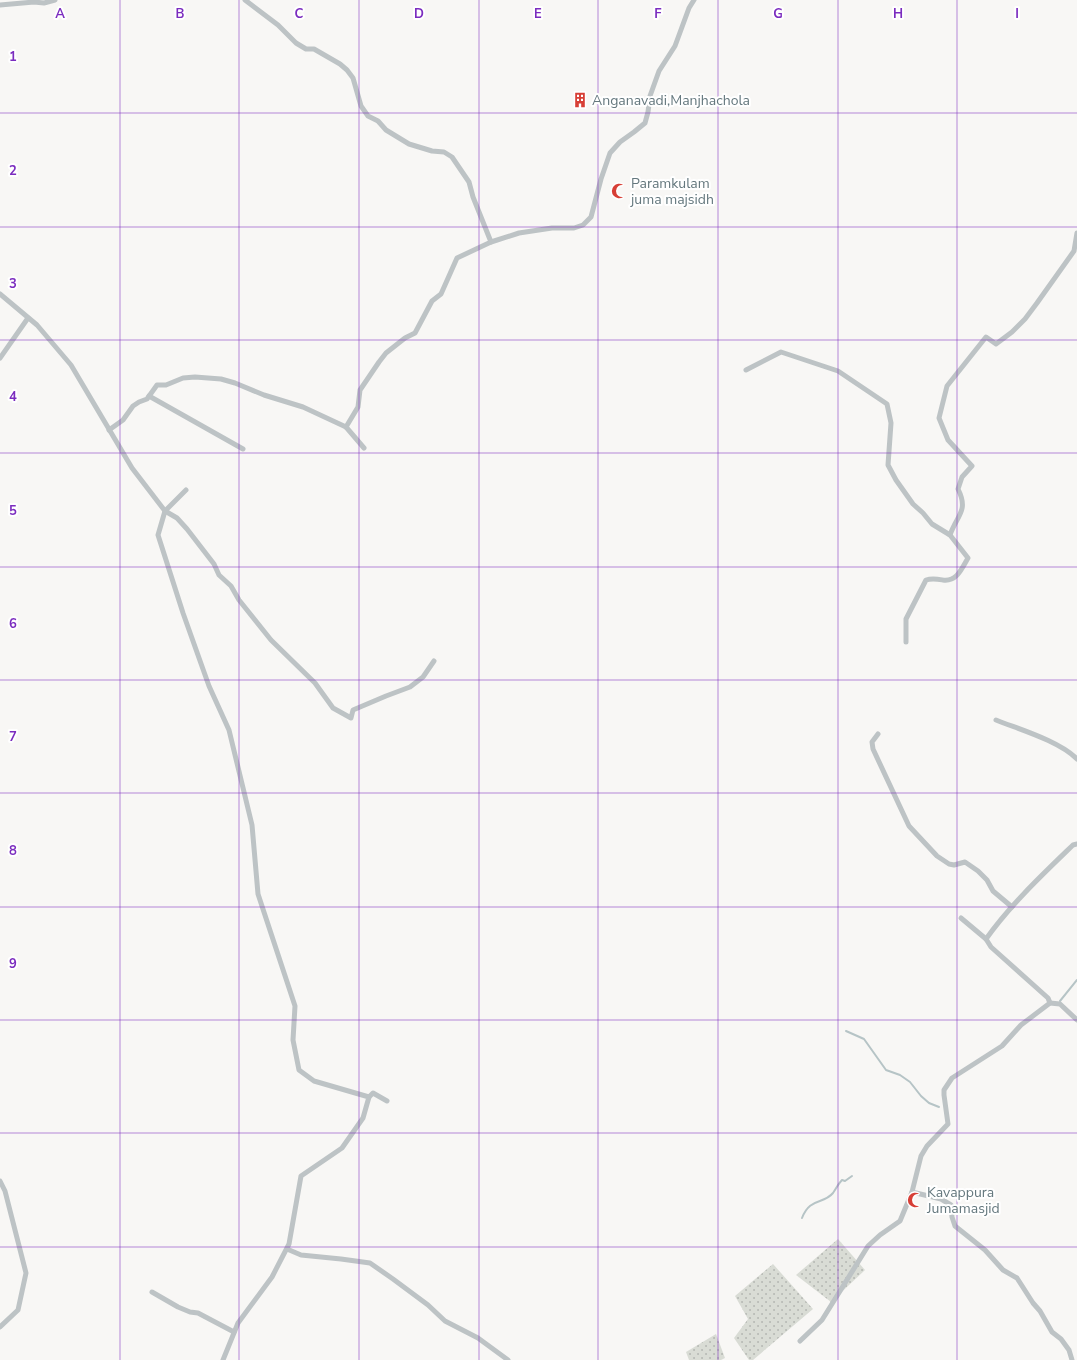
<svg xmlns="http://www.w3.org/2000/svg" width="1077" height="1360" viewBox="0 0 1077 1360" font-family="'Nunito Sans',sans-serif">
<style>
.grass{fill:url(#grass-dots)}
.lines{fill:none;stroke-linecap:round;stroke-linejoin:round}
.stream{stroke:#b6c4c6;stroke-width:2}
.street{stroke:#bdc3c5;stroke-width:5}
.grid{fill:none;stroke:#7b2cbf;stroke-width:1;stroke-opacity:0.55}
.labels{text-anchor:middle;stroke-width:4;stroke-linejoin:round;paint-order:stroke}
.poi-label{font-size:14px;fill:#65787e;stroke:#fff;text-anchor:start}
.grid-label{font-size:13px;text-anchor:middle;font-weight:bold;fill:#7b2cbf;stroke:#fff;stroke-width:4;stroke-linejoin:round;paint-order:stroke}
</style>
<defs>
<pattern id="grass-dots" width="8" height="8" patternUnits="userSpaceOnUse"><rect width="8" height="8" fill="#d9dcd5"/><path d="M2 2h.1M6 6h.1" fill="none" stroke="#b4b7b2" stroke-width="1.8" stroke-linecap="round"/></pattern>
</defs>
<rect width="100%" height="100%" fill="#f8f7f5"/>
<g class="grass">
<path d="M838,1239L865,1270L831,1302L796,1275Z"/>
<path d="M773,1264L813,1309L753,1360H749L734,1338L748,1319L735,1296Z"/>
<path d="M716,1334L725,1358L721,1360H689L686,1352Z"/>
</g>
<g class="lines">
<g class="stream">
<path d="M1060,1001L1077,980"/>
<path d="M846,1031L864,1039L886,1070L900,1075L910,1082L921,1096L929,1103L939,1107"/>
<path d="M802,1218C810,1197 823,1205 833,1193C836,1189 838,1184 842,1180L845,1181L852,1176"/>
</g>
<g class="street">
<path d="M245,0L278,25L296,43L306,49H314L340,64L347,70L353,78L361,106L368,116L378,121L386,130L409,144L432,151L444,152L452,157L469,182L473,197L491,242L457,258L441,294L432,301L415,333L405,338L386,353L379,362L360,390L358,407L346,427"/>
<path d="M0,5L34,2L44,3L55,0"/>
<path d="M491,242L519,233L552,228H574L583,225L591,217L601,179L610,153L620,142L634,132L645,123L648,112L650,96L659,71L675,46L689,8L694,0"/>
<path d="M0,294L37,325L71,365L132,468L165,511L158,535L183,613L209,686L229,730L252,825L258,894L295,1006L293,1040L299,1070L314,1081L369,1097L363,1118L342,1148L301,1176L289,1244L272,1277L238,1323L223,1360"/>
<path d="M0,358L28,318"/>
<path d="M746,370L781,352L838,371L887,404L891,423L888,465L896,480L913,504L923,513L932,524L950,535L968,558C962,568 957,582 943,580C937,579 932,578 926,580L906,619V642"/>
<path d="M149,396L243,449"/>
<path d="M109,430L123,420L133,406L139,402L147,399L157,385H166L183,378L195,377L221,379L235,383L264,395L303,407L346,427L364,448"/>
<path d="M186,490L165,511L177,518L187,529L214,564L219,575L231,586L239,600L271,640L315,683L333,708L351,718L353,710L386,696L410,687L423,677L434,661"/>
<path d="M950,535C957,515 969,511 958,489L962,477L972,466L948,440L939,418L947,386L986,337L996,344L1012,332L1025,319L1037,303L1074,251L1077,233"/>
<path d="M996,720C1021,730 1059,741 1077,759"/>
<path d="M878,734L872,742L873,749L909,826L937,856L949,864L954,865L965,862L978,871L987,880L993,891L1012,907"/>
<path d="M961,918L986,939"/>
<path d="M1050,1003L1060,1004L1077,1020"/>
<path d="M369,1097L373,1093L387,1101"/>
<path d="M0,1181L5,1191L26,1273L18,1310L0,1327"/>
<path d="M287,1249L301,1255L341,1259L370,1263L393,1279L428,1305L445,1321L478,1338L508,1360"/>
<path d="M152,1292L178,1307L190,1312L198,1313L234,1332"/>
<path d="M800,1341L822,1320L868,1246L880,1235L900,1221L912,1192"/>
<path d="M1072,1360L1069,1350L1061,1339L1052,1332L1040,1311L1033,1303L1017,1278L1003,1270L985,1250L955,1226L952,1217L951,1205L941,1199L912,1192L921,1156L927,1146L948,1124L944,1095V1090L952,1078L1002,1046L1021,1025L1050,1003L1048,998L991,947L986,939C1011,904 1043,874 1073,845L1077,844"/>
</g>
</g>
<path class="grid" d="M120,0V1360M239,0V1360M359,0V1360M479,0V1360M598,0V1360M718,0V1360M838,0V1360M957,0V1360M0,113H1077M0,227H1077M0,340H1077M0,453H1077M0,567H1077M0,680H1077M0,793H1077M0,907H1077M0,1020H1077M0,1133H1077M0,1247H1077"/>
<defs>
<g id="building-bare" transform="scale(1.2)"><path d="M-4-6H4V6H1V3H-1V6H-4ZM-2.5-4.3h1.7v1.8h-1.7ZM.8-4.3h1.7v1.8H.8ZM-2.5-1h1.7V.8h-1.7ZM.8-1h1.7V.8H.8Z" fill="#d73f36" stroke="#fff" stroke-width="2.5" paint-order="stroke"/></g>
<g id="mosque-bare" transform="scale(1.2)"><path d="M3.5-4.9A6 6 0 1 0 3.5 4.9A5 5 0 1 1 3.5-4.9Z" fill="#d73f36" stroke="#fff" stroke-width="2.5" paint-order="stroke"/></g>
</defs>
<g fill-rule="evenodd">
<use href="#building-bare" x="580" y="100"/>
<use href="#mosque-bare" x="619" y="191"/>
<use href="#mosque-bare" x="915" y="1200"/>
</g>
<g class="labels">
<g class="poi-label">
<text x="592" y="105">Anganavadi,Manjhachola</text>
<text x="631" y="188">Paramkulam<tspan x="631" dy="16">juma majsidh</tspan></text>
<text x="927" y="1197">Kavappura<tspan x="927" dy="16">Jumamasjid</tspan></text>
</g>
</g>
<g class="grid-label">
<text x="60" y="18">A</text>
<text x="180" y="18">B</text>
<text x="299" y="18">C</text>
<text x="419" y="18">D</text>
<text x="538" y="18">E</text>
<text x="658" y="18">F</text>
<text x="778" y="18">G</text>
<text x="898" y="18">H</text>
<text x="1017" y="18">I</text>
<text x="13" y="61">1</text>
<text x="13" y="175">2</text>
<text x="13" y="288">3</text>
<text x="13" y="401">4</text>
<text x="13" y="515">5</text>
<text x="13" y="628">6</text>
<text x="13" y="741">7</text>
<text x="13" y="855">8</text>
<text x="13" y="968">9</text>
</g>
</svg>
